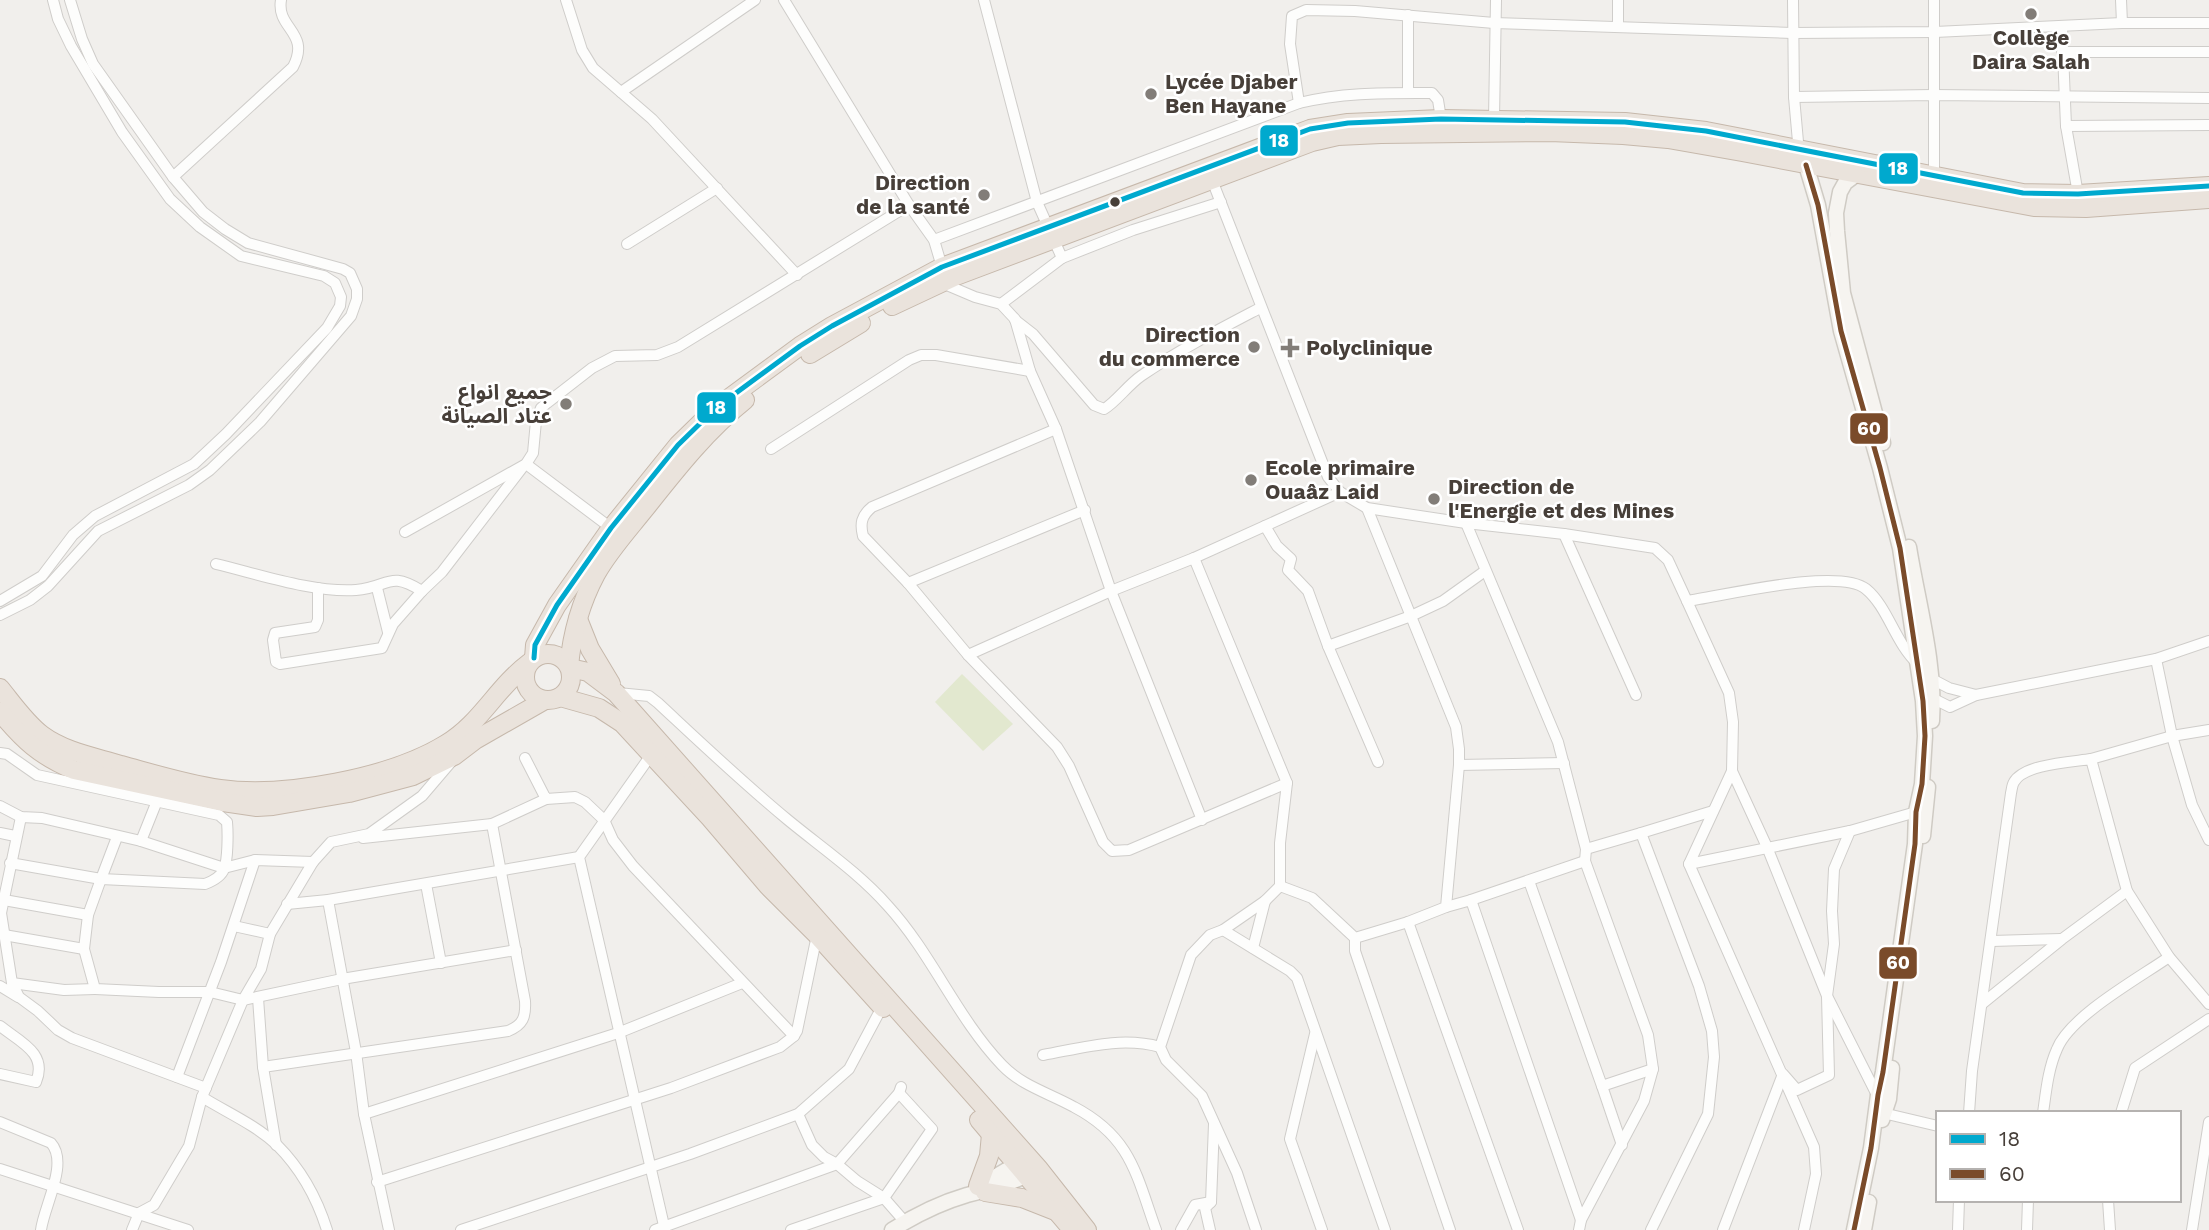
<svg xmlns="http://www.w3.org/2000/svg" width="2209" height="1230" viewBox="0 0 2209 1230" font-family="'Work Sans','Noto Sans Arabic',sans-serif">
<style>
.green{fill:#e2e8cf}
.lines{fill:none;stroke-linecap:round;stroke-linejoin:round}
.street-casing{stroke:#cfcdca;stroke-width:12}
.secondary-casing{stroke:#cfcbc4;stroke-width:17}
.highway-casing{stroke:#c6b8ab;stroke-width:20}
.street{stroke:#fdfdfc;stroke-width:10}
.secondary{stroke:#f6f4f0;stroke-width:14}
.highway{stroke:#eae3dc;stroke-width:18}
.bus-1-casing{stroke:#fff;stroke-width:10}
.bus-2-casing{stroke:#fff;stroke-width:10}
.bus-1{stroke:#00a9ce;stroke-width:5}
.bus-2{stroke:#7a4b2a;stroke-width:5}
.poi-dot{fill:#827d78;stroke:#fff;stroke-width:2.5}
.bus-dot{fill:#473f39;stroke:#fff;stroke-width:2.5}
.labels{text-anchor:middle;stroke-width:5;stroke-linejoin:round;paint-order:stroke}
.poi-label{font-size:21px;font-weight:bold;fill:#473f39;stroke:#fff;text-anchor:start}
.line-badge{stroke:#fff;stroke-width:2.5}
.badge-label{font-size:19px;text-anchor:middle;font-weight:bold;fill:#fff}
</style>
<rect width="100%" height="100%" fill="#f1efec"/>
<path class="green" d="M962,674L1013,724L983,751L935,702Z"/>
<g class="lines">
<g class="street-casing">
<g id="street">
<path d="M566,0L582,50L593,68L652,119L797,275"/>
<path d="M784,0L909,205"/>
<path d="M984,0L1037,202L1062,258L1133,230L1221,202"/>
<path d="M1793,0L1794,97L1799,153"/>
<path d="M2121,0L2122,23"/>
<path d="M1408,15V93"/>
<path d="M1618,27V0"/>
<path d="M2062,28L2066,126L2078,194"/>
<path d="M2062,52H2209"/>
<path d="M621,92L755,0"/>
<path d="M1794,97L1933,95L2209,98"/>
<path d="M1299,103L1290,44L1292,16L1306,10L1355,11L1494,23L1792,33L1935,32L2122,23H2209"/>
<path d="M1494,119L1496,0"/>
<path d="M2066,126L2209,125"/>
<path d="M173,177L293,67C311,32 276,29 281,0"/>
<path d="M1934,177V0"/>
<path d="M1212,180L1328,477L1340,492L1367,508L1466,523L1564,534L1655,548L1668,560L1687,601C1723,596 1839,567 1866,589C1888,607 1895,643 1918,664"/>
<path d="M934,240L1299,103C1343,92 1387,93 1432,93L1438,100L1441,119"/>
<path d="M627,244L717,188"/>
<path d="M942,283L975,297L1001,304L1015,319L1030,371L1056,429L1111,591L1202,820"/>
<path d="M1001,304L1062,258"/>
<path d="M1015,320L1033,334L1094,405L1104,409C1115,403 1128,385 1141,376C1179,350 1220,329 1260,308"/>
<path d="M1056,429L872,507C861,516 860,524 863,536L908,583L968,655L1057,747L1069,766L1103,842L1112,851L1129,850L1287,783"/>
<path d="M771,449L909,360L921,355H936L1030,371"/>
<path d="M526,464L611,528"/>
<path d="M1466,523L1558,742L1586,849L1585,861"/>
<path d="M1265,526L1277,546L1291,559L1288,570L1308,591L1328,646L1378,762"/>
<path d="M405,532L526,464L533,453L536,421L541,408L547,403L592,368L615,356L657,355L678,347L909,205L934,240L942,267"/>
<path d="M1564,534L1636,695"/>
<path d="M1194,558L1340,492"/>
<path d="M216,564C258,574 314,593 356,590C390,587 388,570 422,591L442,572L522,468"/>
<path d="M908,583L1085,510"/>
<path d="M318,588V620L315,627L275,633L273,640L276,662L280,664L382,648L393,624L422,591"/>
<path d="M377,588L388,632"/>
<path d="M0,601L42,576L73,535L95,516L194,464L226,434L327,328L340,306L341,297L335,283L324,276L241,256L200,227L170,199L122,132L71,46L58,19L53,0"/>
<path d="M1687,601L1729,693L1733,722L1732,771L1767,847L1827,996L1877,1095"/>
<path d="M0,615L30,600L48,586L98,531L189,485L210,470L260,422L351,316L357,299V289L350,273L343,269L248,243L225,229L203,212L173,177L93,64L82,39L70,0"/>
<path d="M1328,646L1411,616L1443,601L1485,571"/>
<path d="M968,655L1111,591L1194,558L1287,783L1280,843V886L1265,901L1223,930L1210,935L1191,955L1160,1047L1166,1060L1202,1096L1237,1173L1256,1230"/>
<path d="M2156,659L2209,641"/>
<path d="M1928,677L1949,688L1976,695"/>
<path d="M618,693L649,696L658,703C701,743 743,783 788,820C822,848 859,873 888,906C932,954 957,1018 1002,1065C1022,1086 1049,1093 1074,1107C1131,1137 1136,1174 1156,1230"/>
<path d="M1928,700L1934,699L1950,707L1976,695L2156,659L2172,736L2192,805L2209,840"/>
<path d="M0,753L7,754L37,775L219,815L227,822C228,833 228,860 224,869C221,877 213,881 205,884L101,879L88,915L84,949L95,989L159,992H210L243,1000L342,979L516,950"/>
<path d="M651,755L579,857L665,1230"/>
<path d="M525,758L546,799L575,797L585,802L604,820L613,840L633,866L794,1036"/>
<path d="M2091,759L2172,736L2209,730"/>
<path d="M1459,765L1564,763"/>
<path d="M1732,771L1689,864L1814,1147L1816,1174L1804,1230"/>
<path d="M0,806L21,817L42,818L141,841L224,868L255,860L313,862"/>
<path d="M21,817L1,913L12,983L19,997L38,1011L58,1030L72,1038L206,1088"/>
<path d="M0,833L15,836"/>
<path d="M363,838L492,824L546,799"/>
<path d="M141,841L157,801"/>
<path d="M1586,849L1641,833"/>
<path d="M10,863L101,879L117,837"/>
<path d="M1689,864L1850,831L1916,812"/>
<path d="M1529,881L1602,1086L1653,1069"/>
<path d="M426,884L441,963"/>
<path d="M1280,886L1312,898L1355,938L1408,922L1446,907L1459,765V749L1456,727L1367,508"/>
<path d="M4,900L88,915"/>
<path d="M328,900L356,1052L364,1114L389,1230"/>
<path d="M1471,900L1585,861L1648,1035L1653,1069L1644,1101L1581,1220L1579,1230"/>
<path d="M287,904L328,900L579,857"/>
<path d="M1446,907L1471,900L1581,1220"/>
<path d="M1408,922L1518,1230"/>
<path d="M234,926L270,934"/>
<path d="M1223,930L1290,971L1297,978L1385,1230"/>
<path d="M4,935L84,949"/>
<path d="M1355,938V951L1450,1230"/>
<path d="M1992,941L2061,939"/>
<path d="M1253,948L1265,901"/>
<path d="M12,983L64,990L95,989"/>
<path d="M0,986L18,997"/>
<path d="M258,998L263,1067L276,1145"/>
<path d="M1983,1003L2062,939L2127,891"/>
<path d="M0,1026C20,1042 48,1053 36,1082L0,1074"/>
<path d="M1315,1034L1290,1139L1322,1230"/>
<path d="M1043,1055C1082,1048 1121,1036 1160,1047"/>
<path d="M263,1067L508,1031C523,1025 526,1017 525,1001L492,824"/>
<path d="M177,1077L221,962L255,860"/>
<path d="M1602,1086L1622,1145"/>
<path d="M202,1097C226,1112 256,1125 277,1145C301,1169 317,1198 327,1230"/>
<path d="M1883,1113L1938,1126"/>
<path d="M1969,1113L1972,1071L2011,793C2012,789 2012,785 2014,782C2024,764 2072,762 2091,759L2127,891L2169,957L2209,1004"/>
<path d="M2043,1113C2046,1092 2048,1069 2057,1049C2070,1016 2139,978 2169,957"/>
<path d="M2121,1113L2135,1068L2209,1019"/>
<path d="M364,1114L618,1033L742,983"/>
<path d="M798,1114L812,1145L824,1157L837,1164L857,1181L884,1198L905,1222"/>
<path d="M0,1122L51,1143C69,1163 44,1206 41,1230"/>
<path d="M0,1169L188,1230"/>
<path d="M377,1182L671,1088L780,1047L794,1036L797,1031L817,935"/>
<path d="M2108,1200L2110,1230"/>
<path d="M132,1230L139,1213L154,1205L189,1146L202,1097L243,1000L261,969L270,934L313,862L331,842L369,834L422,796L451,762"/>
<path d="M461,1230L690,1154L798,1114L849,1069L882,1007"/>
<path d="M655,1230L837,1164L899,1093L901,1087"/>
<path d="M791,1230L884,1198L932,1129L899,1093"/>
<path d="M1181,1230L1195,1205L1211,1202"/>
<path d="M1210,1230L1205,1208L1211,1202L1214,1124"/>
<path d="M1651,1230L1708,1114L1714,1057L1712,1031L1699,986L1641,833L1713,811"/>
<path d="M1723,1230L1783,1074L1797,1090L1829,1075L1827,996L1834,944L1832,911L1834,869L1850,831"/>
<path d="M1958,1230L1959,1200"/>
<path d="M2027,1230L2028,1200"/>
<path d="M2192,1230L2209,1122"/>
</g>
</g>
<g class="secondary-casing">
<g id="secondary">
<path d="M1806,165L1818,205L1841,331L1880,468L1900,548L1923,701L1925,736L1922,784L1916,812L1915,844L1883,1072L1878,1095L1871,1148L1854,1230"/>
<path d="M1857,174L1845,183L1840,192L1836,213L1837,231L1843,293L1883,443"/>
<path d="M1909,547C1918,603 1936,665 1932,721"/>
<path d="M1923,836L1928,787"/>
<path d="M1882,1120L1889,1099L1892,1068"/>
<path d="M976,1188L1025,1159"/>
<path d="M892,1230C914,1216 943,1202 967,1195C991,1189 1013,1183 1035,1171"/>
<path d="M1864,1230L1869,1202"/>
</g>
</g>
<g class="highway-casing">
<g id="highway">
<path d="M892,306L956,276L1312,142L1338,136L1381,134L1550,132L1623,135L1668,139L1742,152L2034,207L2086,208L2209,199"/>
<path d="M810,354L861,323"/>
<path d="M578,619L590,649L611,684"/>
<circle cx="548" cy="677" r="23"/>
<path d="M534,658L535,645L557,605L611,528L678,445L717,407L800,346L832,326L942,267L1310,129L1348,123L1441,119L1625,122L1706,131L2023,193L2078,194L2209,186"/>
<path d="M569,666C572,634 581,602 596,574C609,551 628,530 644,510C675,471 705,432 745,400"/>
<path d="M570,668L588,672L616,693L1039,1169L1087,1230"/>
<path d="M0,688C13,704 26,723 42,735C65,752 95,757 121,765C154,774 186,784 220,789C283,798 391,778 446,744C480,724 497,687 529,663"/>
<path d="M560,697L599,708L622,723L710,818L768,886L817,935L883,1008"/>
<path d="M0,712C23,740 40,756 74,770L223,802L257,807L273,806L349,793L413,776L454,756L475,740L545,700"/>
<path d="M979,1120L1069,1226"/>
<path d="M978,1186L989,1156L991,1134"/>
<path d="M985,1192L1022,1198L1055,1211"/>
</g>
</g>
<use href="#street" class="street"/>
<use href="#secondary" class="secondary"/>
<use href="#highway" class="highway"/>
<g class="bus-1-casing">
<path id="bus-1" d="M534,658L535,645L557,605L611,528L678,445L717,407L800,346L832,326L942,267L1310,129L1348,123L1441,119L1625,122L1706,131L2023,193L2078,194L2209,186"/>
</g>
<g class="bus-2-casing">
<path id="bus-2" d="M1806,165L1818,205L1841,331L1880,468L1900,548L1923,701L1925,736L1922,784L1916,812L1915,844L1883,1072L1878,1095L1871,1148L1854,1230"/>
</g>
<use href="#bus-1" class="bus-1"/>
<use href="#bus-2" class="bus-2"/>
</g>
<g class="poi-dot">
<circle cx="2031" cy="14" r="7"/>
<circle cx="1151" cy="94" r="7"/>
<circle cx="984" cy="195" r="7"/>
<circle cx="1254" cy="347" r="7"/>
<path d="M1286.5 337.5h7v7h7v7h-7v7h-7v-7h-7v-7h7z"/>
<circle cx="566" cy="404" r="7"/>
<circle cx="1251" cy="480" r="7"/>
<circle cx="1434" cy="499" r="7"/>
</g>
<circle class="bus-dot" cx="1115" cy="202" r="6"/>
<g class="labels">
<g class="poi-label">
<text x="2031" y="45" text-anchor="middle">Collège<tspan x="2031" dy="24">Daira Salah</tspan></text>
<text x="1165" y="89">Lycée Djaber<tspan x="1165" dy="24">Ben Hayane</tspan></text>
<text x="970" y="190" text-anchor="end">Direction<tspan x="970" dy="24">de la santé</tspan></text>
<text x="1240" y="342" text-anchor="end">Direction<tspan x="1240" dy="24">du commerce</tspan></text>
<text x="1306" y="355">Polyclinique</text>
<text x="552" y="399" text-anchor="end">جميع انواع<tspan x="552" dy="24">عتاد الصيانة</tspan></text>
<text x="1265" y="475">Ecole primaire<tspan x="1265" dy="24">Ouaâz Laid</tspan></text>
<text x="1448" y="494">Direction de<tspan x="1448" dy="24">l'Energie et des Mines</tspan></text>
</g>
</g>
<g class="line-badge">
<rect x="1259" y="124" width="40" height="33" rx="7" fill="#00a9ce"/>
<rect x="1878" y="152" width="41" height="33" rx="7" fill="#00a9ce"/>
<rect x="696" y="391" width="41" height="33" rx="7" fill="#00a9ce"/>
<rect x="1849" y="412" width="40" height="33" rx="7" fill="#7a4b2a"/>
<rect x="1878" y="946" width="40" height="34" rx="7" fill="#7a4b2a"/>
</g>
<g class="badge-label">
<text x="1279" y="147">18</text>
<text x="1898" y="175">18</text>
<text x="716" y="414">18</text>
<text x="1869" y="435">60</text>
<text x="1898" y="969">60</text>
</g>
<rect x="1936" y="1111" width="245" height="91" fill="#ffffff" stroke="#b5b2b0" stroke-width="2"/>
<rect x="1950" y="1134" width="35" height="10" fill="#00a9ce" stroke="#b5b2b0" stroke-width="2"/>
<text x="1999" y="1146" font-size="21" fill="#473f39">18</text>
<rect x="1950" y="1169" width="35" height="10" fill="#7a4b2a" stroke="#b5b2b0" stroke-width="2"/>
<text x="1999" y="1181" font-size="21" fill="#473f39">60</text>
</svg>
